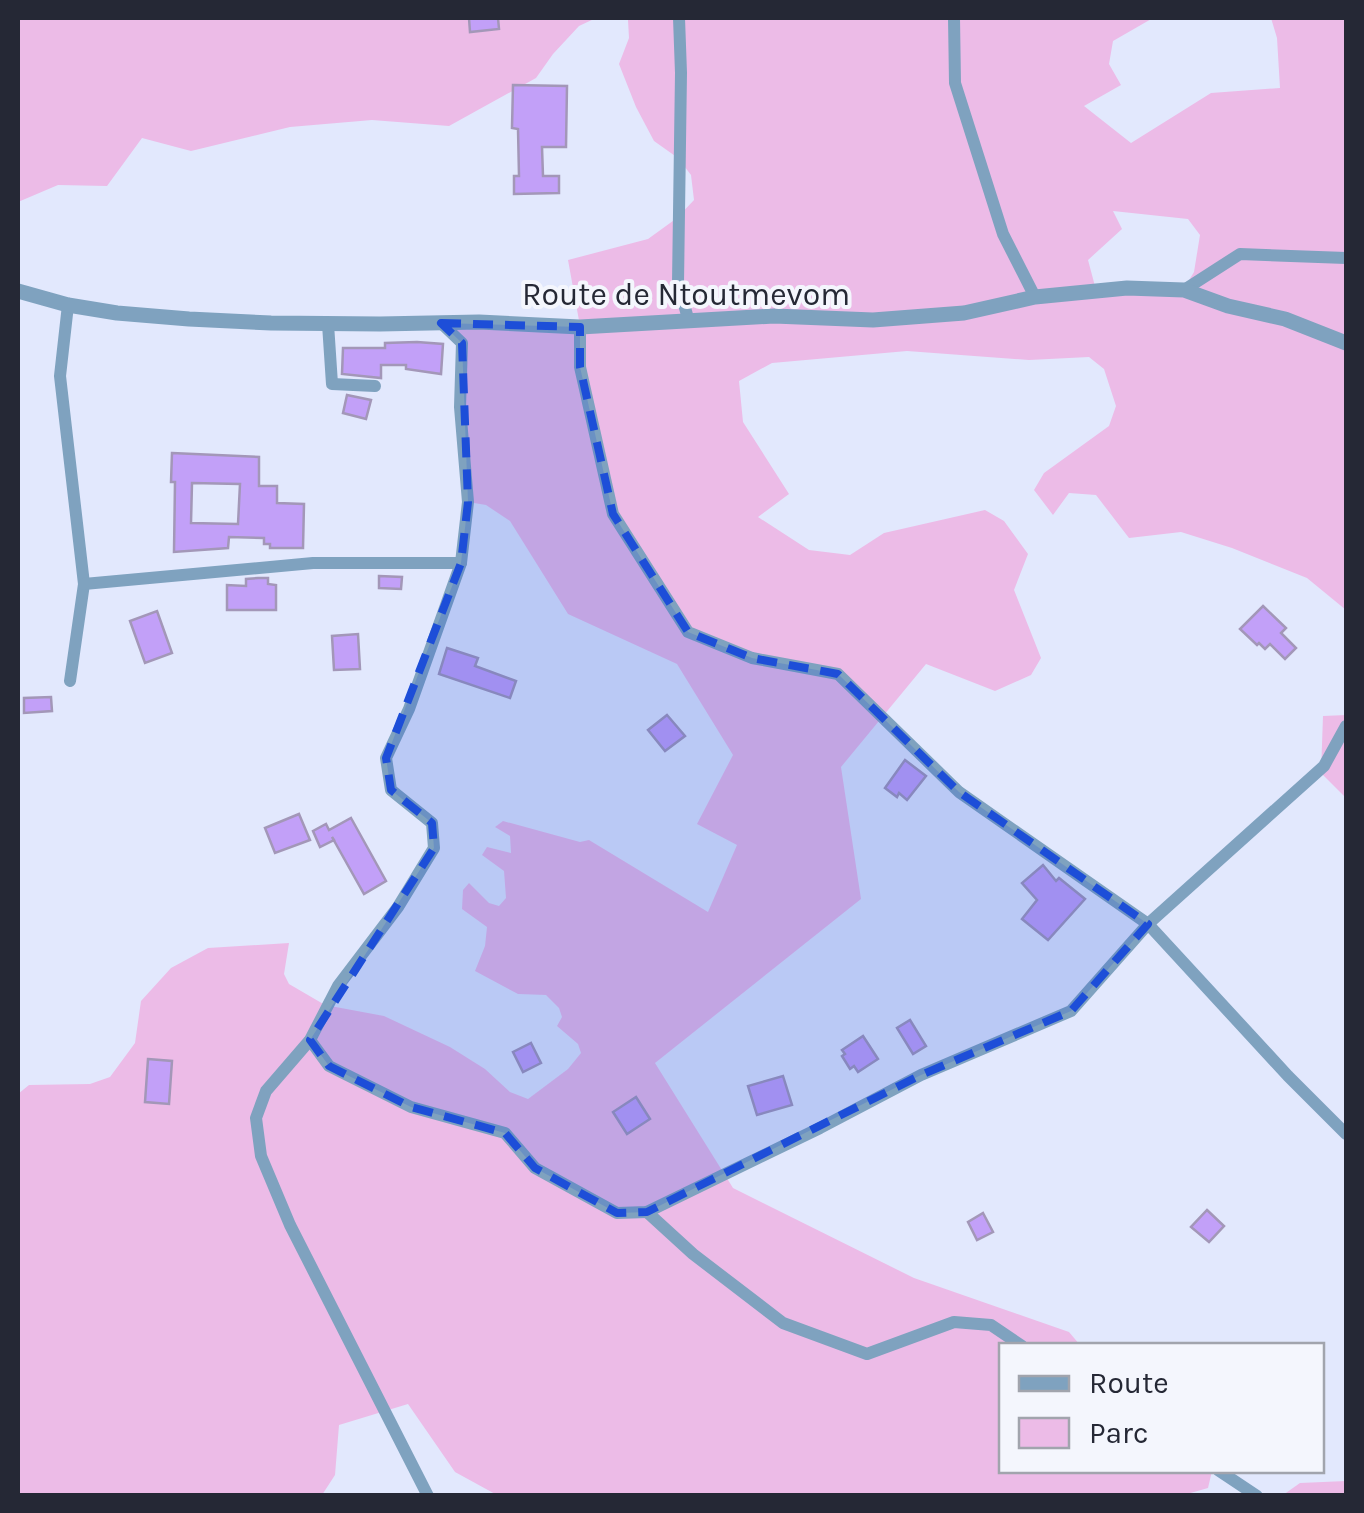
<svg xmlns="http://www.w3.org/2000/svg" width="1364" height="1513" viewBox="0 0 1364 1513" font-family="Karla,sans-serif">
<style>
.green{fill:#ecbbe7;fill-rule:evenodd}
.building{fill:#c2a0f8;stroke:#a397b8;stroke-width:2.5;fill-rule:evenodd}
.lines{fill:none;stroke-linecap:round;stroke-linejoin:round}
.minor{stroke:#7fa2bf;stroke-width:12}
.tertiary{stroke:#7fa2bf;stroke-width:15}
.marked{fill:#1d4ed8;fill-opacity:0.2;stroke:#1d4ed8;stroke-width:8;stroke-dasharray:20 12;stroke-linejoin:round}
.labels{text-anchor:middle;stroke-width:8;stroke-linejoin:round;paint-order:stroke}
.street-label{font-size:32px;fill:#252835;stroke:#f4f6fd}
</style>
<rect width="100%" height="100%" fill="#e2e8fd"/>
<g class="green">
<path d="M18,18H596L579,26L553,54L536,78L449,126L372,120L290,127L191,151L142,138L107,186L58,185L18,202Z"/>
<path d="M619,18H1153L1113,41L1109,64L1121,85L1084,106L1131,143L1211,93L1280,88L1277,38L1271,18H1346V610L1307,578L1232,548L1181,532L1129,538L1096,495L1069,493L1053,515L1034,490L1044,473L1109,426L1116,406L1104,369L1089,357L1029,360L907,351L772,363L739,381L743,422L789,494L758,517L809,550L850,555L884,533L985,510L1004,521L1028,554L1014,590L1041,658L1031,675L995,691L926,664L841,767L861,899L655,1063L733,1188L914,1278L1069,1332L1080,1345L1002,1346V1470L1212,1471L1208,1488L1180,1496L497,1495L455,1472L408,1404L339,1425L335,1475L322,1495H18V1094L29,1085L90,1084L110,1077L135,1043L141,1001L171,968L208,948L289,943L284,974L289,984L325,1005L384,1016L450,1047L485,1069L510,1092L528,1099L568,1069L581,1053L578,1044L557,1026L562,1017L559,1008L546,995L518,994L475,971L485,946L487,927L462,909L463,890L469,883L489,903L499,906L506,898L504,871L482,855L487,847L511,853L510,836L495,827L503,821L580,842L589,840L708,912L737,845L697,824L733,755L677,664L568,614L510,521L486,505L468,502L462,343L441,323L580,326L568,260L648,239L677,218L694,200L691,175L678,158L654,141L636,107L619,64L629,38L628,20ZM1113,211L1188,219L1200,235L1194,272L1183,290H1096L1088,260L1122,229Z"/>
<path d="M1346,715V798L1321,773L1323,716Z"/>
<path d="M1346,1481V1495H1283L1300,1483Z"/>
</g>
<g class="building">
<path d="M469,18H498L499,29L470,32Z"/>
<path d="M513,85L567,86L566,147H542L543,176H559V193L514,194V176H519L518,129L512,128Z"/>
<path d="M417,342L443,344L441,374L406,369V365H381V378L342,374L343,348H385V343Z"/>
<path d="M347,395L371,400L366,419L343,413Z"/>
<path d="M172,453L259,457V486H277V503L304,504L303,548H270V544H264V538L229,537L228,548L174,552L175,482H171ZM192,483L240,484L238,524L191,523Z"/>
<path d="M379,576L402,577L401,589L379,588Z"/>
<path d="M258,578H268V584L276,585V610H227V585L246,586V579Z"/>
<path d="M1263,606L1286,628L1281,633L1296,648L1285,659L1270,644L1265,649L1259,643L1257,645L1240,629Z"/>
<path d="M157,611L172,653L145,663L130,621Z"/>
<path d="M358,634L360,669L334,670L332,636Z"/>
<path d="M447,648L478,658L475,666L516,681L510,698L439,674Z"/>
<path d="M51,697L52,711L24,713V698Z"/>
<path d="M667,715L685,736L665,751L648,730Z"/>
<path d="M905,760L926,776L907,800L899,793L897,797L885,788Z"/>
<path d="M299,814L310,840L275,853L265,828Z"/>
<path d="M351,818L386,881L364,894L332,837L334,840L320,847L313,831L326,824L329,830Z"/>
<path d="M1043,865L1056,881L1059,878L1085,899L1048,940L1022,919L1037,900L1022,883Z"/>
<path d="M910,1020L926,1046L913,1054L897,1028Z"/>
<path d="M863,1036L878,1059L858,1072L854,1066L850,1069L842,1056L845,1054L842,1050Z"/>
<path d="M531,1043L541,1063L523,1072L513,1052Z"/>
<path d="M148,1059L172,1061L169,1104L145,1102Z"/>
<path d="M783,1076L792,1105L757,1115L748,1086Z"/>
<path d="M636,1097L650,1119L627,1134L613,1112Z"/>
<path d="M1207,1210L1224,1226L1209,1242L1191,1227Z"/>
<path d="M983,1213L993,1232L977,1240L968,1222Z"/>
</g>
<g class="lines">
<g class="minor">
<path d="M679,18L681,73L678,283L689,322"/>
<path d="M954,18L955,83L1003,234L1035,297"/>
<path d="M1184,290L1240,254L1346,258"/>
<path d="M68,305L60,376L84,584L70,681"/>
<path d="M328,324L332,384L375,386"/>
<path d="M580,327V367L613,514L688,632L752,658L838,674L959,792L1148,924L1288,1076L1346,1134"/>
<path d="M84,584L313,563H461"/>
<path d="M310,1040L329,1066L411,1107L505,1133L535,1168L617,1213L647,1212L820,1128L921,1075L1071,1011L1148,924L1324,766L1346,726"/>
<path d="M647,1212L693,1254L783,1323L867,1354L954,1322L991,1325L1022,1346"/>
<path d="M1218,1470L1257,1496"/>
<path d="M428,1496L290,1225L261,1156L256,1118L266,1091L310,1040L338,986L398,907L434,848L432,823L391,790L386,758L409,709L461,563L468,502L460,407L462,343L441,323"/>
</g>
<path class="tertiary" d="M18,291L68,305L117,313L189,319L271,323L380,324L479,322L580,327L774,316L873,320L964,313L1035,297L1127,288L1184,290L1228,306L1285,319L1346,343"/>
</g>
<path class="marked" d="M441,323L580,327V367L613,514L688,632L752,658L838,674L959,792L1148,924L1071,1011L921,1075L647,1212L617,1213L535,1168L505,1133L411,1107L329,1066L310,1040L434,848L432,823L391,790L386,758L461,563L468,502L462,343Z"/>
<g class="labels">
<g class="street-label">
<text x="686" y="305">Route de Ntoutmevom</text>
</g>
</g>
<rect width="1364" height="1513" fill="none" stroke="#252835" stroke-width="40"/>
<rect x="999" y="1343" width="325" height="130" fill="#f4f6fd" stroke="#a1a4ad" stroke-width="2.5"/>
<rect x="1019" y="1376" width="50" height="15" fill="#7fa2bf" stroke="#a1a4ad" stroke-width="2.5"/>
<text x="1089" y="1393" font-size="30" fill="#252835">Route</text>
<rect x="1019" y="1418" width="50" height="30" fill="#ecbbe7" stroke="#a1a4ad" stroke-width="2.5"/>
<text x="1089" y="1443" font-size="30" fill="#252835">Parc</text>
</svg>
